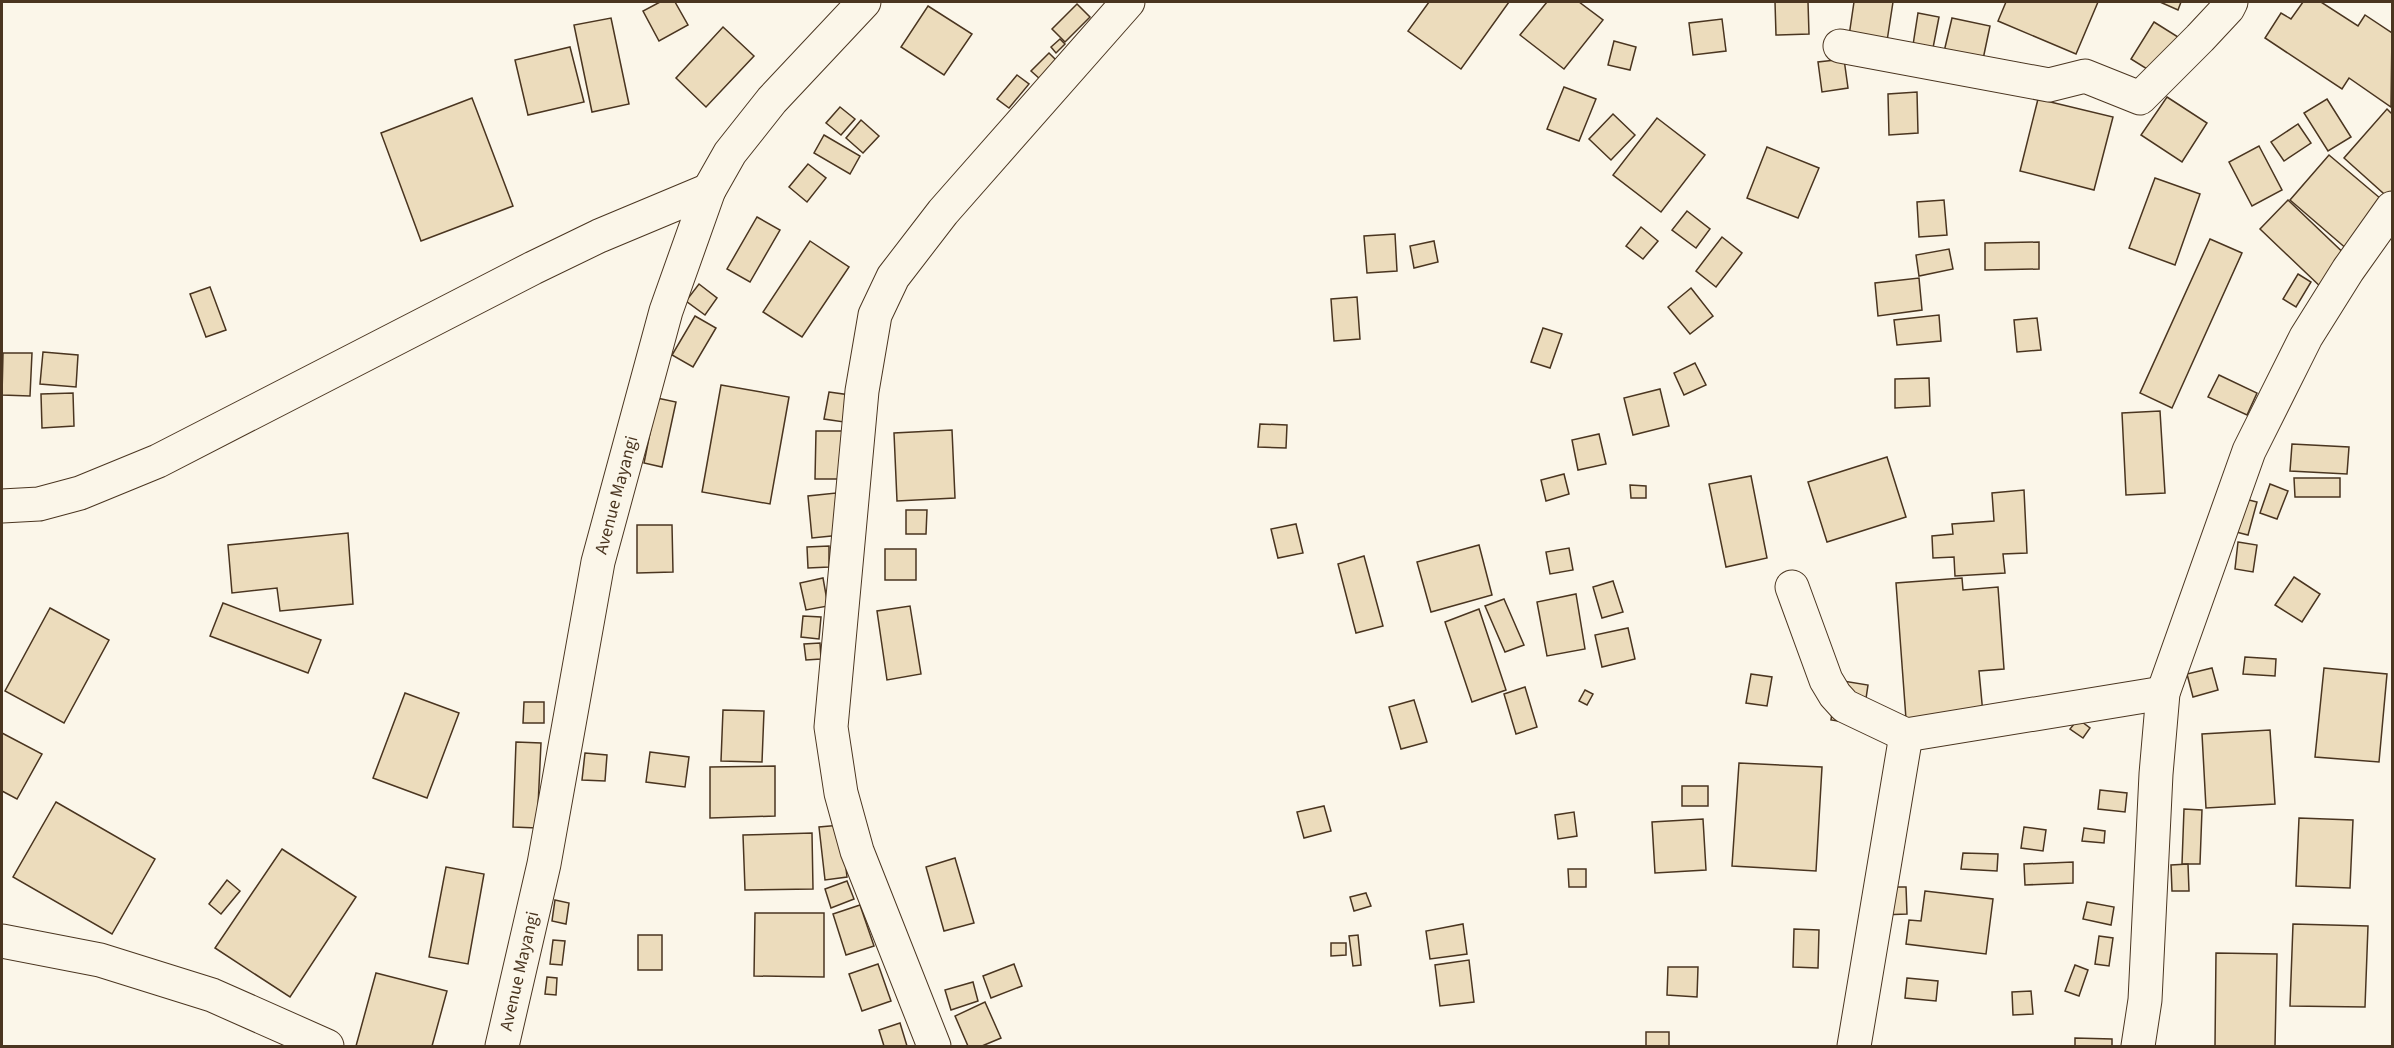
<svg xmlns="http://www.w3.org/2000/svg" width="2394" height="1048" viewBox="0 0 2394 1048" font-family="'Source Sans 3',sans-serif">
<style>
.building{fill:#ecdcbc;stroke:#4a3520;stroke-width:1.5}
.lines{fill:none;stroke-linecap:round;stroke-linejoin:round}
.minor-casing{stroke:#4a3520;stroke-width:35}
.minor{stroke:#fbf6e9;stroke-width:33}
.labels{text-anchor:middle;stroke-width:4.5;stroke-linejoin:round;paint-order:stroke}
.street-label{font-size:18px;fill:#4a3520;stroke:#fbf6e9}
</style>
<rect width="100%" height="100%" fill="#fbf6e9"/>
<g class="building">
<path d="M660,2H675L688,25L659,41L643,11Z"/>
<path d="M1429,2H1509L1461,69L1408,31Z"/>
<path d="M1547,2H1579L1603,20L1564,69L1520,35Z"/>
<path d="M1775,2H1808L1809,34L1776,35Z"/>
<path d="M1854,2H1893L1887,41L1849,36Z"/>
<path d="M2006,2H2098L2076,54L1998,21Z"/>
<path d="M2160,2H2181L2178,10Z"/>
<path d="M2303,2H2321L2358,26L2365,15L2392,33L2391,107L2349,78L2342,89L2265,38L2281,13L2291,19Z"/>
<path d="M1077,4L1090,17L1065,42L1052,29Z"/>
<path d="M928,6L972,34L944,75L901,47Z"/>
<path d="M1918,13L1939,17L1933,48L1913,45Z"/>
<path d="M611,18L629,104L592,112L574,25Z"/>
<path d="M1952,18L1990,26L1982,64L1943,56Z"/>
<path d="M1722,19L1726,51L1693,55L1689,23Z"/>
<path d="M2154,22L2178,37L2155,74L2131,59Z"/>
<path d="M723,27L754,56L706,107L676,78Z"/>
<path d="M1060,39L1065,44L1056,53L1051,47Z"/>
<path d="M1614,41L1636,47L1630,70L1608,65Z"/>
<path d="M570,47L584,102L528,115L515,60Z"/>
<path d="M1049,53L1057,61L1040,79L1031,71Z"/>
<path d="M1844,59L1848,88L1822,92L1818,62Z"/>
<path d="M1017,75L1029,84L1009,108L997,99Z"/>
<path d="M1564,87L1596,99L1579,141L1547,129Z"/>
<path d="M1917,92L1918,133L1889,135L1888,94Z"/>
<path d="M2167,97L2207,123L2182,162L2141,135Z"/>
<path d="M472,98L513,206L421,241L381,133Z"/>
<path d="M2038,99L2113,117L2094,190L2020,171Z"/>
<path d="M2327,99L2351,137L2328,151L2304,113Z"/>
<path d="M840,107L855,119L841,135L826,123Z"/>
<path d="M2387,109L2392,114V201L2344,158Z"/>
<path d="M1613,114L1635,135L1611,160L1589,139Z"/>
<path d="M1657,118L1705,155L1661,212L1613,175Z"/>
<path d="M861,120L879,136L863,153L846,138Z"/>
<path d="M2298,124L2311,143L2284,161L2271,142Z"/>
<path d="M824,135L860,156L850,174L814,153Z"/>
<path d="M2259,146L2282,190L2252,206L2229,162Z"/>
<path d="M1767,147L1819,168L1798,218L1747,198Z"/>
<path d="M2329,155L2387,204L2348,250L2290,200Z"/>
<path d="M808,164L826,178L807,202L789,187Z"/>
<path d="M2155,178L2200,194L2175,265L2129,248Z"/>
<path d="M1944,200L1947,235L1919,237L1917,202Z"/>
<path d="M2288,200L2352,261L2324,290L2260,229Z"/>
<path d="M1687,211L1710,229L1696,248L1672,230Z"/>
<path d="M757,217L780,230L750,282L727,269Z"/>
<path d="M1641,227L1658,241L1643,259L1626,246Z"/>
<path d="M1395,234L1397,271L1367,273L1364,236Z"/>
<path d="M1722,237L1742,253L1716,287L1696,271Z"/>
<path d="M2210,239L2242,253L2172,408L2140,393Z"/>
<path d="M810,241L849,267L802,337L763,312Z"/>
<path d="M1434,241L1438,262L1414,268L1410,246Z"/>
<path d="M2039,242V269L1985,270V243Z"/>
<path d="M1949,249L1953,269L1919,276L1916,255Z"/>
<path d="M2298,274L2311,282L2296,307L2283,299Z"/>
<path d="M1919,278L1922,310L1878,316L1875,283Z"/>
<path d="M699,284L717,298L705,315L686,301Z"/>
<path d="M210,287L226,330L206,337L190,294Z"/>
<path d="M1691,288L1713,316L1690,334L1668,307Z"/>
<path d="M1357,297L1360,339L1334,341L1331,299Z"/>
<path d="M1939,315L1941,341L1897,345L1894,320Z"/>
<path d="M695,316L716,328L693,367L672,355Z"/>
<path d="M2037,318L2041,350L2017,352L2014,320Z"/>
<path d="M1543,328L1562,334L1550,368L1531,362Z"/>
<path d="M43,352L78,355L76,387L40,384Z"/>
<path d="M3,353H32L30,396L2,395Z"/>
<path d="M1695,363L1706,385L1684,395L1674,373Z"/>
<path d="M2219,375L2257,393L2247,415L2208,397Z"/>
<path d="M1929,378L1930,406L1895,408V379Z"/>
<path d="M721,385L789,397L770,504L702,492Z"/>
<path d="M1660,389L1669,426L1633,435L1624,398Z"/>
<path d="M829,392L850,395L844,422L824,419Z"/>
<path d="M73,393L74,426L42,428L41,394Z"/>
<path d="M657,398L676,402L662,467L644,463Z"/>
<path d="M2160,411L2165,493L2126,495L2122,413Z"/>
<path d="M1260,424L1287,425L1286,448L1258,447Z"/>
<path d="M952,430L955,498L897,501L894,433Z"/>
<path d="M816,431H843L844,479H815Z"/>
<path d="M1599,434L1606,464L1578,470L1572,440Z"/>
<path d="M2292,444L2349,447L2347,474L2290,471Z"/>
<path d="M1887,457L1906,517L1827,542L1808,482Z"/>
<path d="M1564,474L1569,494L1546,501L1541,480Z"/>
<path d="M1751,476L1767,558L1726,567L1709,484Z"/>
<path d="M2294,478H2340V497H2295Z"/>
<path d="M2270,484L2288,491L2277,519L2260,513Z"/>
<path d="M1630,485L1646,486V498H1631Z"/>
<path d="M2024,490L2027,553L2003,554L2005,573L1955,576L1954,557L1933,558L1932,536L1953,534L1952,524L1994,521L1992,493Z"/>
<path d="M836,493L841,535L812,538L808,496Z"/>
<path d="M2245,499L2257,502L2248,535L2236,532Z"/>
<path d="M906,510H927L926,534H906Z"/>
<path d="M1296,524L1303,553L1278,558L1271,529Z"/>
<path d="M637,525H672L673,572L637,573Z"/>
<path d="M348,533L353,604L280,611L277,588L232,593L228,545Z"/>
<path d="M2238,542L2257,545L2253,572L2235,569Z"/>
<path d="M1479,545L1492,595L1431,612L1417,562Z"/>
<path d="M829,546V567L808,568L807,547Z"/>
<path d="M1569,548L1573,570L1550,574L1546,552Z"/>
<rect x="885" y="549" width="31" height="31"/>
<path d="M1364,556L1383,626L1356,633L1338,564Z"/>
<path d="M2294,577L2320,594L2302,622L2275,605Z"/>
<path d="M823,578L828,606L806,610L800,583Z"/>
<path d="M1962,578L1963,590L1998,587L2004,669L1979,671L1983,714L1906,719L1896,583Z"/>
<path d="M1613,581L1623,612L1602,618L1593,587Z"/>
<path d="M1576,594L1585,649L1547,656L1537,602Z"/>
<path d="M1504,599L1524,645L1505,652L1485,606Z"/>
<path d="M223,603L321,640L308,673L210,636Z"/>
<path d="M910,606L921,674L887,680L877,611Z"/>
<path d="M50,608L109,640L64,723L5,691Z"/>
<path d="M1479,609L1506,690L1472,702L1445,622Z"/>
<path d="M803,616L821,617L819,639L801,637Z"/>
<path d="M1628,628L1635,659L1602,667L1595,635Z"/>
<path d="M820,643L821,659L806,660L804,644Z"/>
<path d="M2245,657L2276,659L2275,676L2243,674Z"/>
<path d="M2212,668L2218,690L2193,697L2187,674Z"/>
<path d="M2324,668L2387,674L2379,762L2315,757Z"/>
<path d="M1751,674L1772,677L1767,706L1746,703Z"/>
<path d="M1837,680L1868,685L1862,725L1831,720Z"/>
<path d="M1525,687L1537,727L1516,734L1504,694Z"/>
<path d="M1585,690L1593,694L1587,705L1579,701Z"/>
<path d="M405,693L459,713L427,798L373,778Z"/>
<path d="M1414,700L1427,742L1401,749L1389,707Z"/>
<path d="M524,702H544V723H523Z"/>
<path d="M723,710L764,711L762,762L721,761Z"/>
<path d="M2078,719L2090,728L2083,738L2070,729Z"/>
<path d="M2270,730L2275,804L2206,808L2202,734Z"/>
<path d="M2,733L42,754L17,799L2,791Z"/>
<path d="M516,742L541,743L537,828L513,827Z"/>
<path d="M650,752L689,757L685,787L646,782Z"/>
<path d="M585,753L607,755L605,781L582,780Z"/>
<path d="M1739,763L1822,767L1816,871L1732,866Z"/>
<path d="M775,766V816L710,818V767Z"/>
<rect x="1682" y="786" width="26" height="20"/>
<path d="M2100,790L2127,793L2125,812L2098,809Z"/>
<path d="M56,802L155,859L112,934L13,877Z"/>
<path d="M1324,806L1331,831L1304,838L1297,812Z"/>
<path d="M2184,809L2202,810L2200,864H2182Z"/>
<path d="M1574,812L1577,836L1558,839L1555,815Z"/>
<path d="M2299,818L2353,820L2350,888L2296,886Z"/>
<path d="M1703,819L1706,870L1655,873L1652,822Z"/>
<path d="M841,825L847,877L825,880L819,827Z"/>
<path d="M2024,827L2046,830L2043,851L2021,848Z"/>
<path d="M2084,828L2105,831L2104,843L2082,841Z"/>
<path d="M812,833L813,889L745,890L743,835Z"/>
<path d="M282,849L356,897L290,997L215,948Z"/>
<path d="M1963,853L1998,854L1997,871L1961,869Z"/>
<path d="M955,858L974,923L944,931L926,867Z"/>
<path d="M2073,862V883L2025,885L2024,864Z"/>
<path d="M2188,864L2189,891H2172L2171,865Z"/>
<path d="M446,867L484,874L468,964L429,957Z"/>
<path d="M1568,869H1586V887H1569Z"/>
<path d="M227,880L240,891L221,914L209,904Z"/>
<path d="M847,881L854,899L831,908L825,889Z"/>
<path d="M1881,887H1906L1907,914L1881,915Z"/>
<path d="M1925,891L1993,899L1986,954L1906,944L1909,920L1921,921Z"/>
<path d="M1366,893L1371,906L1354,911L1350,897Z"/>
<path d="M555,900L569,903L566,924L552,921Z"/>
<path d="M2087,902L2114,907L2111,925L2083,919Z"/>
<path d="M860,905L874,946L846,955L833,914Z"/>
<path d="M755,913H824V977L754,976Z"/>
<path d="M1463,924L1467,954L1430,959L1426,931Z"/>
<path d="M2293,924L2368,926L2365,1007L2290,1006Z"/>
<path d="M1794,929L1819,930L1818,968L1793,967Z"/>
<rect x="638" y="935" width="24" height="35"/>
<path d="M1358,935L1361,965L1353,966L1349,936Z"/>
<path d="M2099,936L2113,938L2109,966L2095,964Z"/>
<path d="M553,940L565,941L562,965L550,964Z"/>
<path d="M1331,943H1346V955L1331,956Z"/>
<path d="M2216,953L2277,954L2275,1046H2215Z"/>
<path d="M1469,960L1474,1002L1440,1006L1435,965Z"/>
<path d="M878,964L891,1001L862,1011L849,974Z"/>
<path d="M1014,964L1022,986L991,998L983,976Z"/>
<path d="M2075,965L2088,970L2079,996L2065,991Z"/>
<path d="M1668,967H1698L1697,997L1667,995Z"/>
<path d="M376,973L447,991L432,1046H356Z"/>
<path d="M547,977L557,978L556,995L545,994Z"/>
<path d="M1907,978L1938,981L1936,1001L1905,998Z"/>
<path d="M973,982L978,1001L951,1010L945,990Z"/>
<path d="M2031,991L2033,1014L2013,1015L2012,992Z"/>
<path d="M985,1002L1001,1038L982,1046H968L955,1016Z"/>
<path d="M900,1023L907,1046H884L879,1030Z"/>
<rect x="1646" y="1032" width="23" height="14"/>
<path d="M2075,1038L2112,1039V1046H2075Z"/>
</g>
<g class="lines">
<g class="minor-casing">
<g id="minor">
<path d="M1840,46L2049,85L2085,76L2140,98L2200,38L2228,8L2231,2"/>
<path d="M2,506L39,504L80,493L158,461L533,268L599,236L709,190"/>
<path d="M1792,587L1826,680L1835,695L1845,706L1906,735L2163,693"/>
<path d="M2,941L100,960L212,995L327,1046"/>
<path d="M502,1046L544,864L598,562L666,311L709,190L730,153L772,100L864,2"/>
<path d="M934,1046L857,851L841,793L831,727L862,391L875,315L893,277L943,212L1128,2"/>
<path d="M1854,1046L1906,735"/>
<path d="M2138,1046L2145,1000L2156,774L2163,693L2249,451L2306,337L2348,270L2392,208"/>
</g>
</g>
<use href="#minor" class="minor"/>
</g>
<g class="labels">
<g class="street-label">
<text transform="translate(616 495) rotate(-75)" y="6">Avenue Mayangi</text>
<text transform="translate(519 971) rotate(-77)" y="6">Avenue Mayangi</text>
</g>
</g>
<rect width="2394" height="1048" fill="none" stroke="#4a3520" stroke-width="6"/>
</svg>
